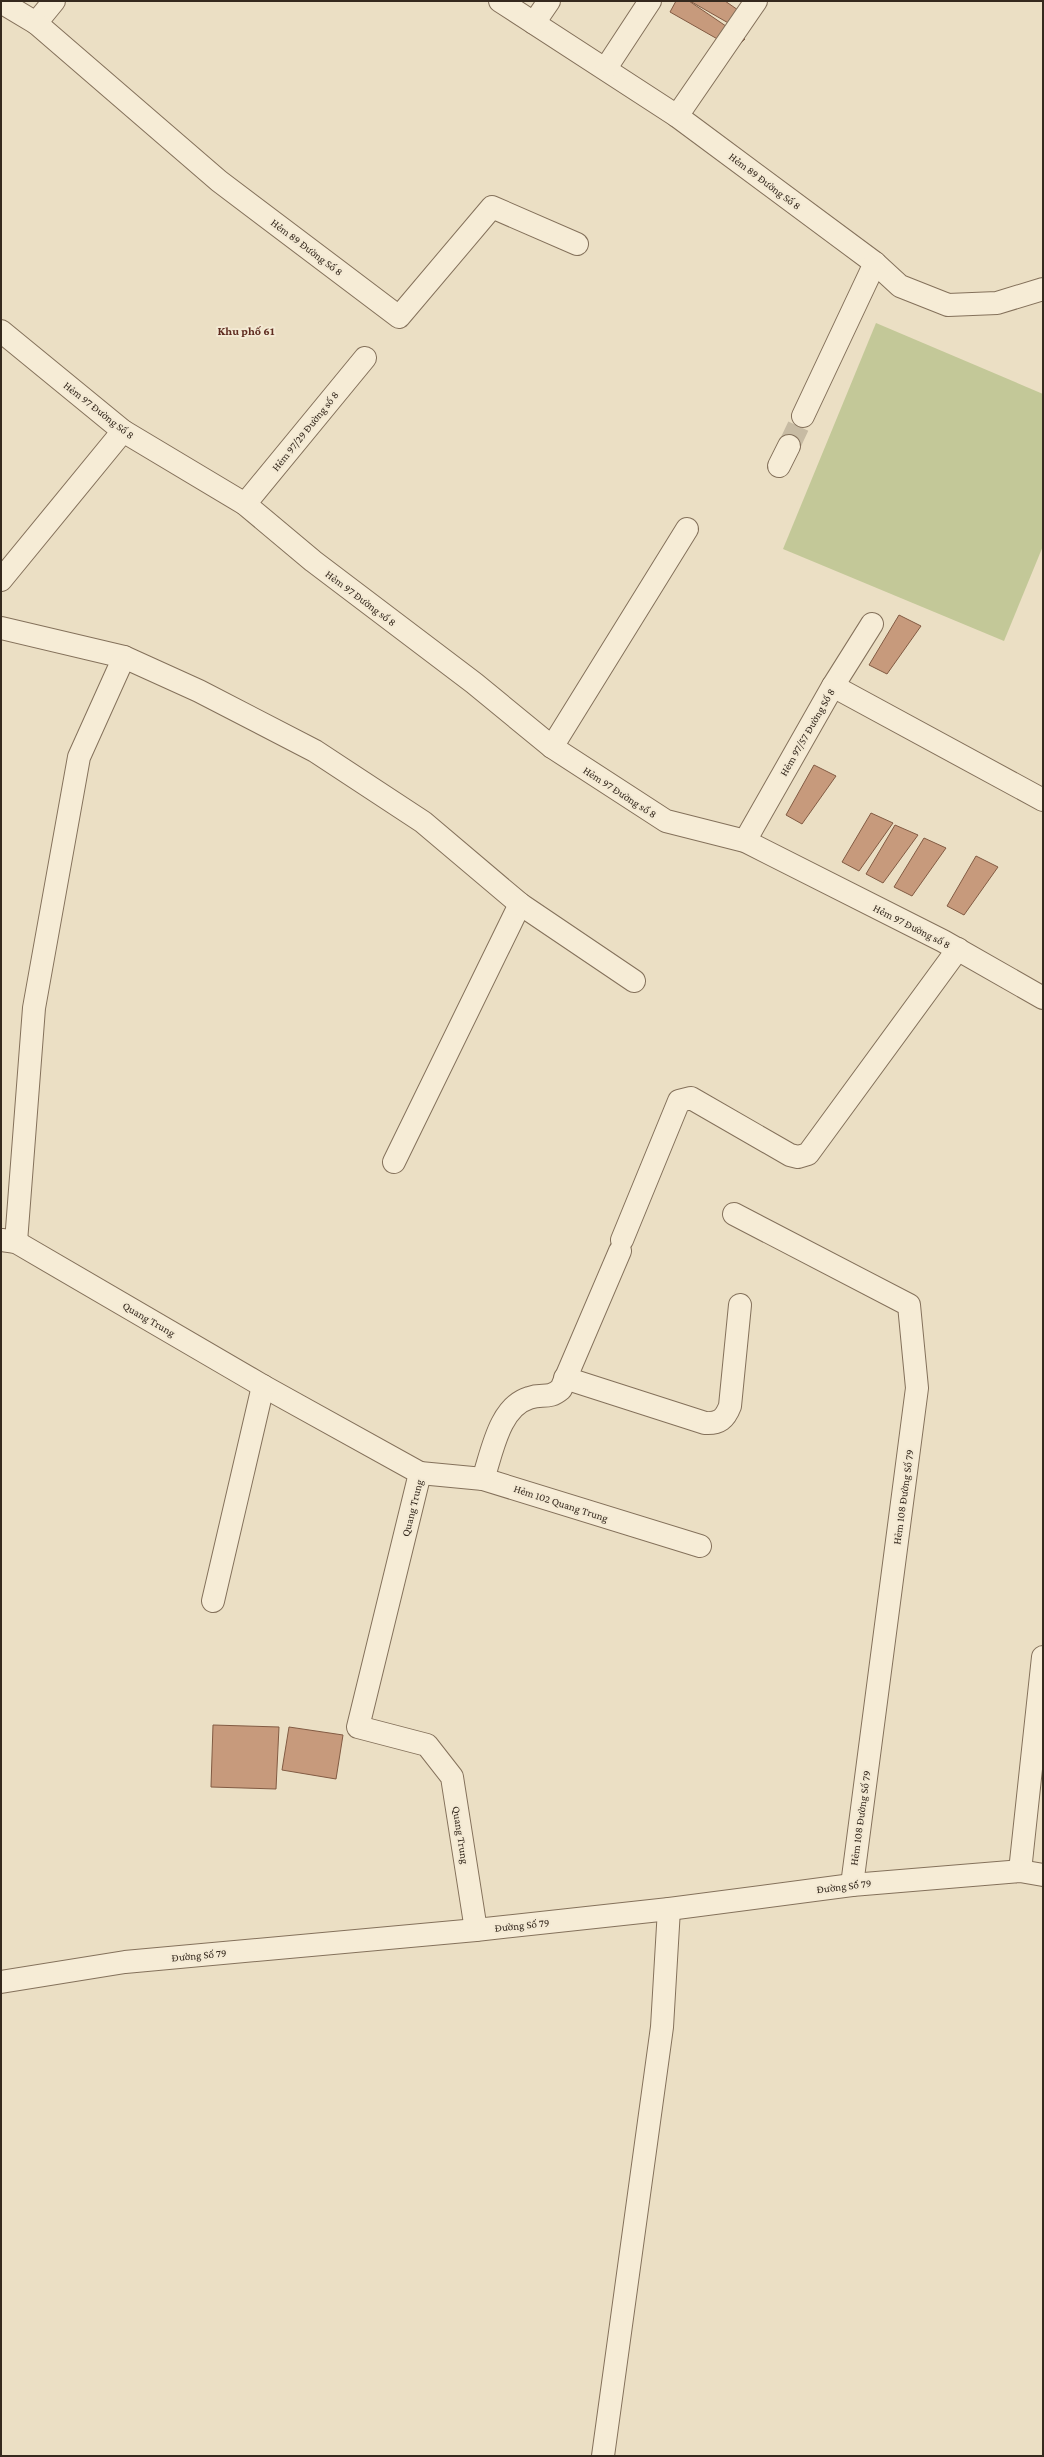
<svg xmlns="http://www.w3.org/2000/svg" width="1044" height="2457" viewBox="0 0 1044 2457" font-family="'Crimson Pro',serif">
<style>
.green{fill:#c3c898}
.building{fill:#c79a7c;stroke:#825b43}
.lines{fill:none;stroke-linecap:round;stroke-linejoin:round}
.minor-tunnel{stroke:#c7bba3;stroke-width:22;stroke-dasharray:22 11;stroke-linecap:butt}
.minor-casing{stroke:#84715b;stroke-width:24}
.minor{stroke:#f6ecd6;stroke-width:22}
.labels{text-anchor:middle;stroke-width:4;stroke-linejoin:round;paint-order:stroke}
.street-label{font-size:11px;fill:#35291e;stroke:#f3e9d3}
.neighbourhood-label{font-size:12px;font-weight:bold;fill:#5f2d21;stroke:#f3e9d3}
</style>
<rect width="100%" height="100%" fill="#ebdfc4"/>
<path class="green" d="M876,323L1043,394V546L1004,641L783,549Z"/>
<g class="building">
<path d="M676,1H689L745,39L735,49L670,12Z"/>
<path d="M690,1H725L754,21L744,32Z"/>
<path d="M899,615L921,626L887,674L869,665Z"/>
<path d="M814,765L836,776L802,824L786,815Z"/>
<path d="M871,813L893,823L859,871L842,862Z"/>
<path d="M895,825L918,835L883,883L866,874Z"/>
<path d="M924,838L946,848L912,896L894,887Z"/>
<path d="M976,856L998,867L964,915L947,906Z"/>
<path d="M213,1725L279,1727L276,1789L211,1787Z"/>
<path d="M289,1727L343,1735L336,1779L282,1770Z"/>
</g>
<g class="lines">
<path class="minor-tunnel" d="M789,446L803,416"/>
<g class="minor-casing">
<g id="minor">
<path d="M500,1L677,116L875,263L900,286L948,305L997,303L1043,289"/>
<path d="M1,2L36,23L54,1"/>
<path d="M36,23L219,181L399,317L492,207L577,244"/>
<path d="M534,23L549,1"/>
<path d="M606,68L650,1"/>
<path d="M677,116L756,1"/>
<path d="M1,331L123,431L245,504L313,561L474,683L552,747L666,821L745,841L943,941L1043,998"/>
<path d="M803,416L875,263"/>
<path d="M779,466L789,446"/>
<path d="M245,504L365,358"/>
<path d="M1,580L123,431"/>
<path d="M1,628L124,657"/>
<path d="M833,686L1043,800"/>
<path d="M552,747L687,529"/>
<path d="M745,841L833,686L872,624"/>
<path d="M394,1162L520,904"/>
<path d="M734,1214L909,1305L917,1388L852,1885"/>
<path d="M2,1240L16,1242L263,1386L420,1473L358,1727L427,1745L452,1777L476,1930"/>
<path d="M622,1240L679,1101L691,1098L790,1155L798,1157L808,1154L958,949"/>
<path d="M16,1242L34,1008L79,757L124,657L199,691L315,751L423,822L520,904L634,981"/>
<path d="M565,1378L705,1423C719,1424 725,1419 730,1406L740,1305"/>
<path d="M420,1473L483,1479L700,1546"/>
<path d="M483,1479C492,1453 499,1407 529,1398C543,1393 548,1400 561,1389L620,1251"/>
<path d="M213,1601L263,1386"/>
<path d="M1020,1871L1043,1657"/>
<path d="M1,1982L125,1962L476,1930L669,1909L852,1885L1020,1871L1043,1875"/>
<path d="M603,2456L662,2027L669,1909"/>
</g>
</g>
<use href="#minor" class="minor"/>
</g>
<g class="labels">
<g class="street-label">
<text transform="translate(765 181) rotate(37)" y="4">Hẻm 89 Đường Số 8</text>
<text transform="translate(307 247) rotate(37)" y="4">Hẻm 89 Đường Số 8</text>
<text transform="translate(99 410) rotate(38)" y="4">Hẻm 97 Đường Số 8</text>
<text transform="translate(305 431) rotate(-51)" y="4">Hẻm 97/29 Đường số 8</text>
<text transform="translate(361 598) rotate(37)" y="4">Hẻm 97 Đường số 8</text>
<text transform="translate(807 732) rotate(-60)" y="4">Hẻm 97/57 Đường Số 8</text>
<text transform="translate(620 792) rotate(33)" y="4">Hẻm 97 Đường số 8</text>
<text transform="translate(912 926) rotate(27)" y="4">Hẻm 97 Đường số 8</text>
<text transform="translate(149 1319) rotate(30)" y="4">Quang Trung</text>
<text transform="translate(903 1497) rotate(-82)" y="4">Hẻm 108 Đường Số 79</text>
<text transform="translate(561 1503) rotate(18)" y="4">Hẻm 102 Quang Trung</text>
<text transform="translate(412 1508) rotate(-76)" y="4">Quang Trung</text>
<text transform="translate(860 1818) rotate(-82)" y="4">Hẻm 108 Đường Số 79</text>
<text transform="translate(461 1835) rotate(81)" y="4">Quang Trung</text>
<text transform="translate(844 1886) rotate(-7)" y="4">Đường Số 79</text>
<text transform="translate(522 1925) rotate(-6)" y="4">Đường Số 79</text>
<text transform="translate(199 1955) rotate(-5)" y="4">Đường Số 79</text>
</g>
<g class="neighbourhood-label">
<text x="246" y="335">Khu phố 61</text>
</g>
</g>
<rect width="1044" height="2457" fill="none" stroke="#35291e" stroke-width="4"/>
</svg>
